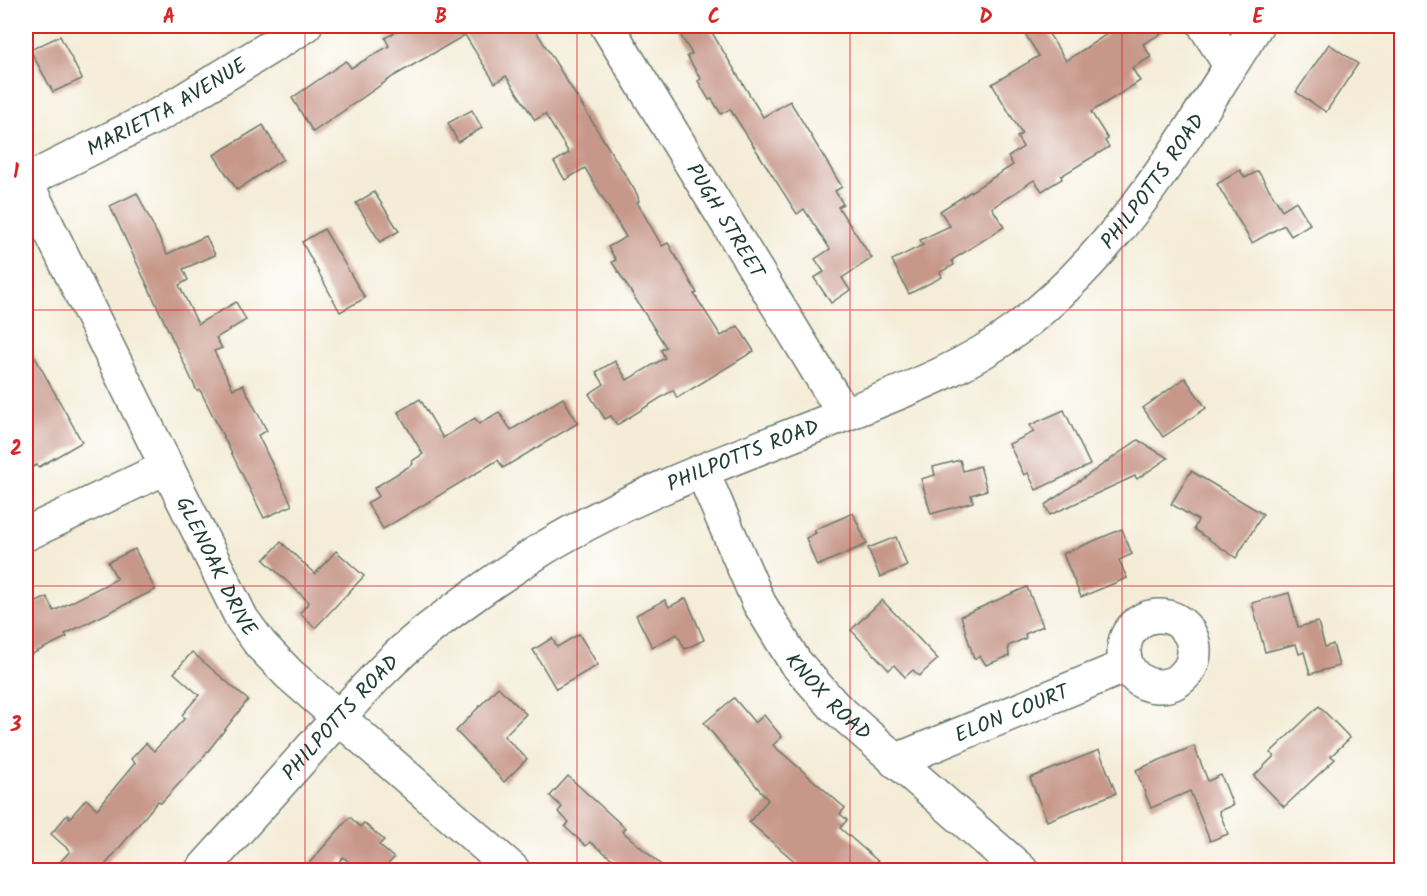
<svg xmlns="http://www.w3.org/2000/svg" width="1427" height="896" viewBox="0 0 1427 896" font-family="Kalam,sans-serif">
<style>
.building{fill:#c7988a}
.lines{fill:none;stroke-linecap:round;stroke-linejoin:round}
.minor-casing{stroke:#6a7a6d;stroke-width:36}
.tertiary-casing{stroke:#6a7a6d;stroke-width:36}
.minor{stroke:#fff;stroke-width:33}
.tertiary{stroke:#fff;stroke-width:33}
.grid{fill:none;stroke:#d62828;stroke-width:1.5;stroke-opacity:0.55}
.labels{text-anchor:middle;stroke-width:4.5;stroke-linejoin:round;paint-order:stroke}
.street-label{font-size:21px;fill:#1f3d34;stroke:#fff}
.neatline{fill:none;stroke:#d62828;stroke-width:2}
.grid-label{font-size:20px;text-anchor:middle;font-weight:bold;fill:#d62828}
</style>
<rect width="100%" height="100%" fill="#fff"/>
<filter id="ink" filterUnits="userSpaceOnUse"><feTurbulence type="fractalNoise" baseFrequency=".0167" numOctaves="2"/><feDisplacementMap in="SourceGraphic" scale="12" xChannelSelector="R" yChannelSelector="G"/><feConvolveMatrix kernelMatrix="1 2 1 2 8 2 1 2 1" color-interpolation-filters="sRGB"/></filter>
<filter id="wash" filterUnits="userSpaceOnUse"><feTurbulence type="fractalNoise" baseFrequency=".008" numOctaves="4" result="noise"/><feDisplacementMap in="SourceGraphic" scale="24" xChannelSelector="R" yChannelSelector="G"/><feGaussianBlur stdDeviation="1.35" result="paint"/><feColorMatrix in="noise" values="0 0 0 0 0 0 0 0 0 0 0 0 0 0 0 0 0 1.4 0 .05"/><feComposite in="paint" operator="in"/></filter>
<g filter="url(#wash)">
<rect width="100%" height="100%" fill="#f4ecd7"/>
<g id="blocks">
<g class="building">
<path d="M406,26H533L637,194L639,201L637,202L662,246L668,243L697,293L694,294L721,336L738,326L754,351L677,398L673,390L617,425L611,416L605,419L589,394L604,384L596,372L615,361L627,380L665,358L661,350L666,347L612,262L616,260L608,247L626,237L585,168L565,180L554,162L569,153L545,114L535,120L506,76L495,83L465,35L394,76L313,132L292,98L346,61L351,68L389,46L385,38Z"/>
<path d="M675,26H708L763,117L790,101L842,187L835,191L843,204L838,207L872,258L842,278L850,290L831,303L814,278L824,272L815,259L830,249L804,209L797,214L730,109L721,114L712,99L709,100L698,81L701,79L687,56L692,54Z"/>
<path d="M1020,26H1044L1066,61L1107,34L1102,26H1174L1143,44L1151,57L1132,68L1140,81L1091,112L1108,139L1105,141L1109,147L1061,176L1062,179L1042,191L1034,180L992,208L1004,227L952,260L954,265L940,272L942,277L909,294L892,260L923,245L920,240L950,226L940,211L1013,165L1008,157L1023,147L1017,137L1022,134L992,84L1039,56Z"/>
<path d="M60,36L82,79L53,92L30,50Z"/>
<path d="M1329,44L1358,64L1326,112L1296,92Z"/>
<path d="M472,110L482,128L458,142L448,123Z"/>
<path d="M263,125L283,159L237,190L214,155Z"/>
<path d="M1240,170L1245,178L1258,171L1282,210L1296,201L1310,224L1291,236L1284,225L1252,243L1217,184Z"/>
<path d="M374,192L399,231L380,242L356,203Z"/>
<path d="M137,193L167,254L206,236L215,255L183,269L188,280L179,285L198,324L236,302L246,320L216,338L222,348L214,351L233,389L243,385L267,431L258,435L291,503V506L264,518L200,390L197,391L110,206Z"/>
<path d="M324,229L365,298L340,312L302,242Z"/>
<path d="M26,341L82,442L39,467L37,465L26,470Z"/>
<path d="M1185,378L1206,408L1163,437L1143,408Z"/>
<path d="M563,398L578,423L503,468L498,460L383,529L367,503L379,496L374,488L413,464L412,461L423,454L398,412L420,399L443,438L475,418L479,424L499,412L511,430Z"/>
<path d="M1064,410L1090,465L1036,490L1028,473L1024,475L1009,444L1034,432L1030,425Z"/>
<path d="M1138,440L1168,458L1137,479L1135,476L1050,515L1045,505Z"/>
<path d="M960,460L963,471L980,466L987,490L971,495L973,502L931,514L921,479L935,475L933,467Z"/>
<path d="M1191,471L1263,514L1236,558L1194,529L1198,520L1171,504Z"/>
<path d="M853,513L867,544L817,566L806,538L816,533L814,530Z"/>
<path d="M1122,529L1132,554L1119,560L1127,578L1081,597L1063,554Z"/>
<path d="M896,537L907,566L880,577L868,548Z"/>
<path d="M281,542L315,574L336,551L364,576L315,628L300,613L309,602L264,560Z"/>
<path d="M135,549L155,590L65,634L67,637L26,657V607L47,597L54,611L117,579L108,562Z"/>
<path d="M1027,587L1043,626L1025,634L1026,638L1008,646L1009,656L986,665L980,656L974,659L961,616Z"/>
<path d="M1289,593L1298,627L1318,622L1325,647L1333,644L1339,666L1310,674L1304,652L1299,654L1296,644L1265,652L1252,603Z"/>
<path d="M686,598L704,640L685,649L677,634L652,647L636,615L665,600L669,607Z"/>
<path d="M882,600L938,659L919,676L913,670L905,677L894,665L889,670L851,630Z"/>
<path d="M579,634L598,665L556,689L533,650L552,638L557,647Z"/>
<path d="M192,652L248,700L201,760L161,803L158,801L101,870H53L70,851L51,834L67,815L70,818L86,799L97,809L135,763L131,759L146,743L154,751L185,718L182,715L199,695L174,673Z"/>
<path d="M498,687L526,714L504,736L527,759L504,782L456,731Z"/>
<path d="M734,698L755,723L764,715L782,737L773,745L845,808L840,814L847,820L840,828L888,870H805L749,822L768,800L704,723Z"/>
<path d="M1319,706L1350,738L1331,756L1335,759L1284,807L1254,776L1274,756L1270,753Z"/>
<path d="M1194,746L1208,781L1221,775L1233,805L1219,811L1228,834L1210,841L1190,791L1151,808L1136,770Z"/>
<path d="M1099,750L1116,793L1047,821L1030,778Z"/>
<path d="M568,776L625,828L622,831L667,870H627L590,842L586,846L565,827L569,822L558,812L562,807L550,796Z"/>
<path d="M350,817L360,827L364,823L384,840L379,845L394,858L382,870H358L343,857L332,870H303Z"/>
</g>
</g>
</g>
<g filter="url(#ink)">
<use href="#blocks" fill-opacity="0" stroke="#6a7a6d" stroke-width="1.5"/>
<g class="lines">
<g class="minor-casing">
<g id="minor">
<path id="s1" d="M607,26L844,414"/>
<path d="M1205,26L1230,65"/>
<path id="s2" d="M26,181L164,112L305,26"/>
<path id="s3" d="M26,182L242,619L261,645L289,674L513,870"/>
<path id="s4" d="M702,471L759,603L795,662L834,706L1021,870"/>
<path d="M26,534L167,467"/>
<circle cx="1159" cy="651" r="35"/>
<path id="s5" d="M895,761L1126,666"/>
</g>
</g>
<g class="tertiary-casing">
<g id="tertiary">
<path id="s6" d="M202,870C242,826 282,781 322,736C355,700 387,662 425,632C463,602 503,574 544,548C635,493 737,457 836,418C898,393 963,370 1017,329C1122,249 1186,135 1256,26"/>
</g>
</g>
<use href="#minor" class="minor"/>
<use href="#tertiary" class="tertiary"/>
</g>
</g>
<path class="grid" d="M305,26V870M577,26V870M850,26V870M1122,26V870M26,310H1402M26,586H1402"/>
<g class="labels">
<g class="street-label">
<text dy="7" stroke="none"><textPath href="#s2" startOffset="159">MARIETTA AVENUE</textPath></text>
<text dy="7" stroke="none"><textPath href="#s6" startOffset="1196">PHILPOTTS ROAD</textPath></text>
<text dy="7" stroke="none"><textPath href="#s1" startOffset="228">PUGH STREET</textPath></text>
<text dy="7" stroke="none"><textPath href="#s6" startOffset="692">PHILPOTTS ROAD</textPath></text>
<text dy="7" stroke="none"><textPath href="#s3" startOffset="429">GLENOAK DRIVE</textPath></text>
<text dy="7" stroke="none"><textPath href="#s4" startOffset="261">KNOX ROAD</textPath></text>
<text dy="7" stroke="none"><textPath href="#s5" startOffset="126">ELON COURT</textPath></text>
<text dy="7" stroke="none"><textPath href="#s6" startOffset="206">PHILPOTTS ROAD</textPath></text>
</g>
</g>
<rect width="1427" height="896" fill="none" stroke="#fff" stroke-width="66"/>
<rect x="33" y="33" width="1361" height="830" class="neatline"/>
<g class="grid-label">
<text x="169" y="23">A</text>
<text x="441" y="23">B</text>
<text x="714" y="23">C</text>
<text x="986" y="23">D</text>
<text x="1258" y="23">E</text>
<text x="16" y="178">1</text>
<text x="16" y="455">2</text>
<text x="16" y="731">3</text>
</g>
</svg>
